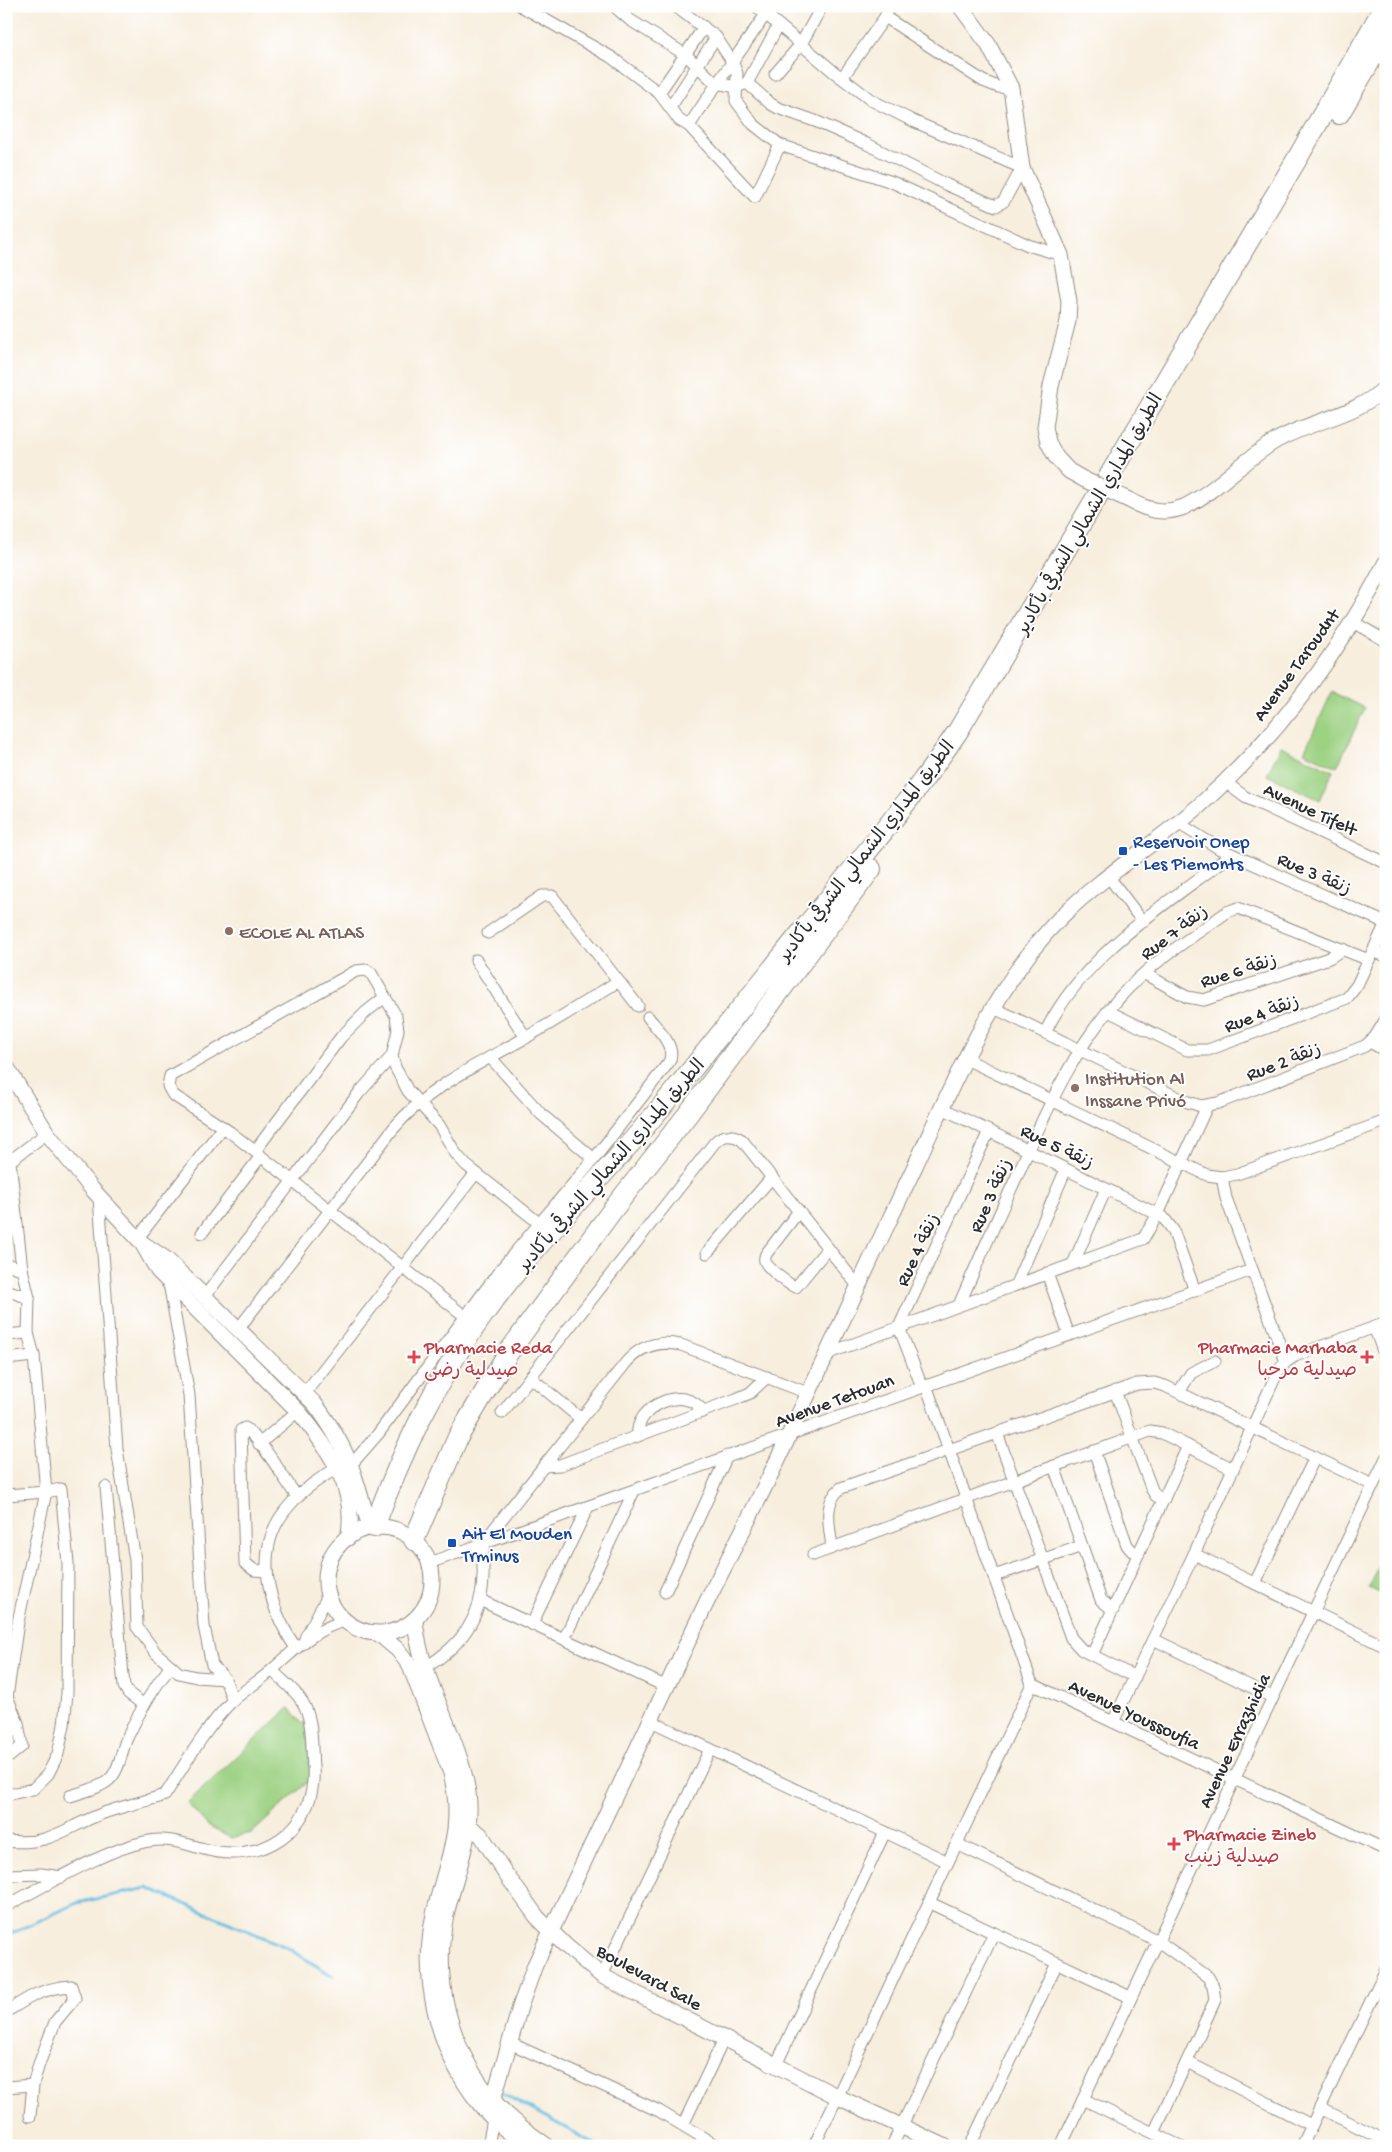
<svg xmlns="http://www.w3.org/2000/svg" width="1392" height="2152" viewBox="0 0 1392 2152" font-family="'Gochi Hand','Playpen Sans Arabic',sans-serif">
<style>
.park{fill:url(#park-tufts);stroke:#647e57}
.garden{fill:#9dd283;stroke:#647e57}
.lines{fill:none;stroke-linecap:round;stroke-linejoin:round}
.stream{stroke:#65bfe3;stroke-width:3}
.street-casing{stroke:#918c84;stroke-width:13}
.secondary-casing{stroke:#918c84;stroke-width:17}
.highway-casing{stroke:#918c84;stroke-width:22}
.street{stroke:#fff;stroke-width:11}
.secondary{stroke:#fff;stroke-width:15}
.highway{stroke:#fff;stroke-width:20}
.secondary-bridge-casing{stroke:#918c84;stroke-width:17;stroke-linecap:butt}
.secondary-bridge{stroke:#fff;stroke-width:15}
.transit-dot{fill:#1a4fb4;stroke:#fff;stroke-width:2}
.education-dot{fill:#8d6e63;stroke:#fff;stroke-width:2}
.health-dot{fill:#e0444e;stroke:#fff;stroke-width:2}
.labels{text-anchor:middle;stroke-width:4;stroke-linejoin:round;paint-order:stroke}
.street-label{font-size:19px;fill:#2b2b2b;stroke:#fff}
.transit-label{font-size:19px;fill:#164399;stroke:#fff;text-anchor:start}
.education-label{font-size:19px;fill:#785e54;stroke:#fff;text-anchor:start}
.health-label{font-size:19px;fill:#be3a42;stroke:#fff;text-anchor:start}
</style>
<defs>
<pattern id="park-tufts" width="24" height="20" patternUnits="userSpaceOnUse" patternTransform="scale(1.25)"><rect width="24" height="20" fill="#9dd283"/><path d="M3 7l-1-3M5 7V3M7 7l1-3M15 17l-1-3M17 17v-4M19 17l1-3" fill="none" stroke="#87b471"/></pattern>
</defs>
<rect width="100%" height="100%" fill="#fff"/>
<filter id="ink" filterUnits="userSpaceOnUse"><feTurbulence type="fractalNoise" baseFrequency=".02" numOctaves="2"/><feDisplacementMap in="SourceGraphic" scale="10" xChannelSelector="R" yChannelSelector="G"/><feConvolveMatrix kernelMatrix="1 2 1 2 8 2 1 2 1" color-interpolation-filters="sRGB"/></filter>
<filter id="wash" filterUnits="userSpaceOnUse"><feTurbulence type="fractalNoise" baseFrequency=".0096" numOctaves="4" result="noise"/><feDisplacementMap in="SourceGraphic" scale="20" xChannelSelector="R" yChannelSelector="G"/><feGaussianBlur stdDeviation="1.12" result="paint"/><feColorMatrix in="noise" values="0 0 0 0 0 0 0 0 0 0 0 0 0 0 0 0 0 1.4 0 .05"/><feComposite in="paint" operator="in"/></filter>
<g filter="url(#wash)">
<rect width="100%" height="100%" fill="#f7eedd"/>
<path class="park" d="M1386,1551V1596L1369,1588Z"/>
<g class="garden">
<path d="M1332,692L1365,708L1337,767L1304,752Z"/>
<path d="M1281,746L1333,771L1320,800L1267,775Z"/>
<path d="M289,1708L307,1729L311,1779L252,1833L231,1838L209,1827L187,1803Z"/>
</g>
<g class="lines">
<g class="stream">
<path d="M6,1936L77,1903L147,1888L286,1947L333,1976"/>
<path d="M502,2093L598,2146"/>
</g>
</g>
</g>
<g filter="url(#ink)">
<g class="lines">
<g class="street-casing">
<g id="street">
<path d="M521,6L611,57L659,93L679,120L689,126L755,197L780,145"/>
<path d="M614,6L630,20L686,55L713,81L721,84L737,87L747,83L771,104L778,108L815,121L867,144L947,185L996,206L1004,201L1022,168L913,121L871,100L834,72L756,6"/>
<path d="M675,6L716,37L733,63L737,74L736,101L753,124L780,145L892,182L1028,245L1061,255"/>
<path d="M885,17L983,81L998,87L1011,88"/>
<path d="M775,74L801,44L822,6"/>
<path d="M842,78L885,17L890,6"/>
<path d="M747,83L778,26"/>
<path d="M659,93L704,27"/>
<path d="M670,108L716,37"/>
<path d="M689,126C713,88 740,52 766,14"/>
<path d="M1353,622L1386,641"/>
<path d="M1225,782L1245,797L1386,863"/>
<path d="M1178,823L1220,849L1386,923"/>
<path d="M1108,876L1143,922"/>
<path d="M488,933L542,896H552L638,1006"/>
<path d="M1373,951L1386,956"/>
<path d="M476,960L526,1038"/>
<path d="M1145,974L1187,997L1204,1000L1329,958L1343,949"/>
<path d="M994,1008L1185,1101L1201,1106L1218,1103L1365,1046L1375,1037L1386,1019"/>
<path d="M1108,1011L1187,1050H1208L1347,998L1357,985L1386,923"/>
<path d="M1045,1033C1082,955 1165,905 1232,854"/>
<path d="M1370,1042L1386,1051"/>
<path d="M490,1057L541,1114L594,1159"/>
<path d="M966,1059L1207,1175L1222,1177L1237,1174L1386,1121"/>
<path d="M942,1108L1163,1217L1173,1230L1195,1291"/>
<path d="M255,1151L341,1037L366,1012L385,997"/>
<path d="M6,1164L47,1133"/>
<path d="M1222,1177L1226,1198L1286,1362"/>
<path d="M99,1197L117,1449L135,1560L137,1627L156,1653L179,1673L196,1677L225,1679"/>
<path d="M799,1211L766,1254C765,1257 764,1258 765,1261C767,1268 790,1286 796,1287L828,1248"/>
<path d="M202,1233L261,1156"/>
<path d="M138,1238L223,1127"/>
<path d="M707,1253L772,1177"/>
<path d="M6,1264L22,1269"/>
<path d="M1073,1264L1106,1189"/>
<path d="M1047,1273L1069,1335"/>
<path d="M169,1283L189,1395L204,1626L212,1665L225,1679L233,1701"/>
<path d="M1016,1284L1066,1169"/>
<path d="M6,1290L29,1298"/>
<path d="M205,1296L359,1093L392,1056"/>
<path d="M959,1305C979,1259 1000,1213 1021,1167C1048,1107 1075,1046 1120,997C1150,963 1191,938 1227,912L1238,908L1369,960"/>
<path d="M466,1317L230,1132L173,1095L168,1086L170,1076L356,971L366,970L371,973L396,1016L398,1030L392,1056L395,1067L408,1091L439,1125L456,1154L466,1165L539,1223"/>
<path d="M1374,1327L1386,1359"/>
<path d="M239,1328L393,1129C428,1087 479,1064 525,1038C557,1020 587,1001 617,982"/>
<path d="M6,1335L28,1333"/>
<path d="M826,1354L1143,1239L1158,1214L1207,1106"/>
<path d="M6,1359L34,1356"/>
<path d="M530,1377L581,1419"/>
<path d="M922,1387L899,1327L989,1131"/>
<path d="M1115,1391L1152,1490L1156,1496L1164,1499"/>
<path d="M1179,1392L1191,1373L1215,1361"/>
<path d="M305,1393L476,1173"/>
<path d="M502,1413L715,1142C723,1134 733,1134 742,1140L858,1286"/>
<path d="M997,1433L1071,1638L1082,1650L1135,1677"/>
<path d="M638,1436C634,1406 687,1383 703,1412"/>
<path d="M259,1444L298,1411"/>
<path d="M1094,1451L1127,1545L1132,1551L1139,1553"/>
<path d="M350,1466L378,1434L501,1269L594,1159L669,1062C677,1046 657,1029 648,1017"/>
<path d="M544,1466L560,1465L736,1399L750,1393L767,1377"/>
<path d="M1054,1466L1101,1600L1113,1610"/>
<path d="M106,1487L124,1686L128,1693L144,1705"/>
<path d="M6,1495L46,1492L61,1489L68,1563L67,1693L64,1725L58,1754L48,1774L33,1789L6,1795"/>
<path d="M832,1548C830,1527 822,1503 841,1488L1137,1384L1154,1383L1165,1386L1373,1485"/>
<path d="M1194,1554L1386,1647"/>
<path d="M813,1555L1150,1431L1162,1433L1233,1469"/>
<path d="M429,1563L1252,1270"/>
<path d="M267,1571L254,1570L245,1563L241,1430L245,1428C261,1439 285,1480 297,1497"/>
<path d="M994,1576L1082,1546"/>
<path d="M1255,1583L1315,1457"/>
<path d="M665,1592L727,1456"/>
<path d="M480,1600L667,1687"/>
<path d="M532,1624L588,1507"/>
<path d="M305,1638L329,1594"/>
<path d="M564,1639L634,1491"/>
<path d="M1153,1639L1272,1697"/>
<path d="M296,1648C268,1607 251,1548 289,1506C302,1490 319,1479 337,1468"/>
<path d="M1092,1655L1188,1446"/>
<path d="M426,1667C460,1647 482,1617 483,1577C484,1565 480,1550 486,1539L624,1365C639,1346 658,1340 681,1345L808,1393"/>
<path d="M1032,1684L1386,1850"/>
<path d="M8,1699L18,1723L22,1746L10,1756"/>
<path d="M6,1704L18,1622L46,1492L34,1356L28,1333L29,1298L22,1269L10,1161"/>
<path d="M651,1721L948,1862"/>
<path d="M1113,1722L1194,1554L1278,1371L1286,1362L1295,1356L1386,1323"/>
<path d="M70,1796C82,1792 100,1788 109,1780C120,1770 121,1751 127,1738C139,1712 153,1688 171,1666"/>
<path d="M6,1841C50,1846 63,1829 101,1814C122,1806 144,1802 165,1795C185,1764 205,1729 231,1702C244,1690 260,1681 273,1669C296,1649 314,1629 345,1621"/>
<path d="M957,1844L1158,1941L1208,1977L1213,1986L1215,2000L1154,2133"/>
<path d="M6,1875L41,1874L62,1877"/>
<path d="M930,1903L1130,1997"/>
<path d="M6,1906C47,1885 100,1852 144,1842C173,1835 191,1848 218,1852C273,1860 317,1822 313,1767C311,1745 314,1718 301,1700C294,1689 281,1680 272,1670"/>
<path d="M602,1976L710,1749"/>
<path d="M6,2012C29,1997 43,1988 71,1986L75,1998L55,2022L39,2064L33,2085L30,2116"/>
<path d="M510,2043L659,2111L717,2146"/>
<path d="M1187,2062L1311,2125"/>
<path d="M776,2065L885,1832"/>
<path d="M6,2087L33,2085"/>
<path d="M1083,2099L1180,2146"/>
<path d="M1320,2108L1386,2141"/>
<path d="M683,2125L724,2039"/>
<path d="M488,2146L493,2119"/>
<path d="M814,2146L1032,1684L926,1385"/>
<path d="M892,2146L994,1933"/>
<path d="M970,2146L1057,1963"/>
<path d="M1061,2146L1386,1458"/>
<path d="M1302,2146L1386,1969"/>
</g>
</g>
<g class="secondary-casing">
<g id="secondary">
<path d="M960,6L988,44L1011,88L1022,168L1061,255L1069,301L1068,321L1051,386L1045,427L1048,442L1056,457L1069,471L1085,480"/>
<path d="M1129,500C1147,510 1163,515 1184,507C1218,490 1244,459 1277,440C1312,420 1355,417 1386,387"/>
<path d="M6,1066L47,1133L92,1189L142,1243L158,1271L298,1411C327,1446 359,1490 348,1538"/>
<path d="M142,1243L166,1259L314,1403C331,1425 345,1448 354,1475C360,1493 364,1510 371,1528"/>
<circle cx="379" cy="1580" r="53"/>
<path d="M415,1620C420,1680 459,1734 468,1793C474,1835 455,1875 446,1915C432,1980 450,2049 492,2099C508,2118 527,2132 547,2146"/>
<path d="M379,1634L398,1650L410,1666L451,1773C465,1828 447,1858 435,1910C419,1977 437,2049 479,2103C492,2120 510,2133 527,2146"/>
<path d="M469,1826L481,1835L505,1873L537,1917L566,1946L602,1976L838,2097L944,2146"/>
<path d="M493,2100L520,2007L535,1965C590,1849 644,1733 699,1618C729,1555 763,1494 791,1431C832,1342 873,1254 915,1166C942,1108 967,1049 1001,995C1019,966 1039,939 1062,916C1104,875 1155,844 1199,806C1276,738 1339,653 1386,562"/>
</g>
</g>
<g class="highway-casing">
<g id="highway">
<path d="M1339,114L1386,34"/>
<path d="M374,1527C402,1452 435,1381 483,1315C533,1245 596,1185 652,1118C704,1056 754,991 805,928C857,863 911,801 958,731L1297,159L1385,6"/>
<path d="M414,1540L458,1437L508,1353L614,1208L688,1114L871,869"/>
</g>
</g>
<use href="#street" class="street"/>
<use href="#secondary" class="secondary"/>
<use href="#highway" class="highway"/>
<g class="secondary-bridge-casing">
<path id="secondary-bridge" d="M1085,480L1129,500"/>
</g>
<use href="#secondary-bridge" class="secondary-bridge"/>
</g>
</g>
<g class="transit-dot">
<rect x="1118" y="846" width="10" height="10" rx="2.5"/>
<rect x="447" y="1538" width="10" height="10" rx="2.5"/>
</g>
<g class="education-dot">
<circle cx="229" cy="931" r="5"/>
<circle cx="1075" cy="1088" r="5"/>
</g>
<g class="health-dot">
<path d="M411.5 1349.5h5v5h5v5h-5v5h-5v-5h-5v-5h5z"/>
<path d="M1364.5 1349.5h5v5h5v5h-5v5h-5v-5h-5v-5h5z"/>
<path d="M1171.5 1836.5h5v5h5v5h-5v5h-5v-5h-5v-5h5z"/>
</g>
<g class="labels">
<g class="street-label">
<text transform="translate(1088 513) rotate(-60)" y="7">الطريق المداري الشمالي الشرقي بأكادير</text>
<text transform="translate(1295 664) rotate(-54)" y="7">Avenue Taroudnt</text>
<text transform="translate(1311 808) rotate(25)" y="7">Avenue Tifelt</text>
<text transform="translate(865 850) rotate(-52)" y="7">الطريق المداري الشمالي الشرقي بأكادير</text>
<text transform="translate(1315 872) rotate(24)" y="7">Rue 3 زنقة</text>
<text transform="translate(1173 931) rotate(-37)" y="7">Rue 7 زنقة</text>
<text transform="translate(1238 969) rotate(-17)" y="7">Rue 6 زنقة</text>
<text transform="translate(1261 1012) rotate(-20)" y="7">Rue 4 زنقة</text>
<text transform="translate(1283 1060) rotate(-21)" y="7">Rue 2 زنقة</text>
<text transform="translate(1058 1145) rotate(26)" y="7">Rue 5 زنقة</text>
<text transform="translate(610 1164) rotate(-49)" y="7">الطريق المداري الشمالي الشرقي بأكادير</text>
<text transform="translate(989 1195) rotate(-66)" y="7">Rue 3 زنقة</text>
<text transform="translate(916 1249) rotate(-65)" y="7">Rue 4 زنقة</text>
<text transform="translate(834 1399) rotate(-20)" y="7">Avenue Tetouan</text>
<text transform="translate(1135 1713) rotate(25)" y="7">Avenue Youssoufia</text>
<text transform="translate(1233 1740) rotate(-65)" y="7">Avenue Errazhidia</text>
<text transform="translate(650 1976) rotate(29)" y="7">Boulevard Sale</text>
</g>
<g class="transit-label">
<text x="1133" y="847">Reservoir Onep<tspan x="1133" dy="22">- Les Piemonts</tspan></text>
<text x="462" y="1539">Ait El Mouden<tspan x="462" dy="22">Trminus</tspan></text>
</g>
<g class="education-label">
<text x="239" y="938">ECOLE AL ATLAS</text>
<text x="1085" y="1084">Institution Al<tspan x="1085" dy="22">Inssane Privó</tspan></text>
</g>
<g class="health-label">
<text x="424" y="1353">Pharmacie Reda<tspan x="424" dy="22">صيدلية رضى</tspan></text>
<text x="1357" y="1353" text-anchor="end">Pharmacie Marhaba<tspan x="1357" dy="22">صيدلية مرحبا</tspan></text>
<text x="1184" y="1840">Pharmacie Zineb<tspan x="1184" dy="22">صيدلية زينب</tspan></text>
</g>
</g>
<rect width="1392" height="2152" fill="none" stroke="#fff" stroke-width="25"/>
</svg>
